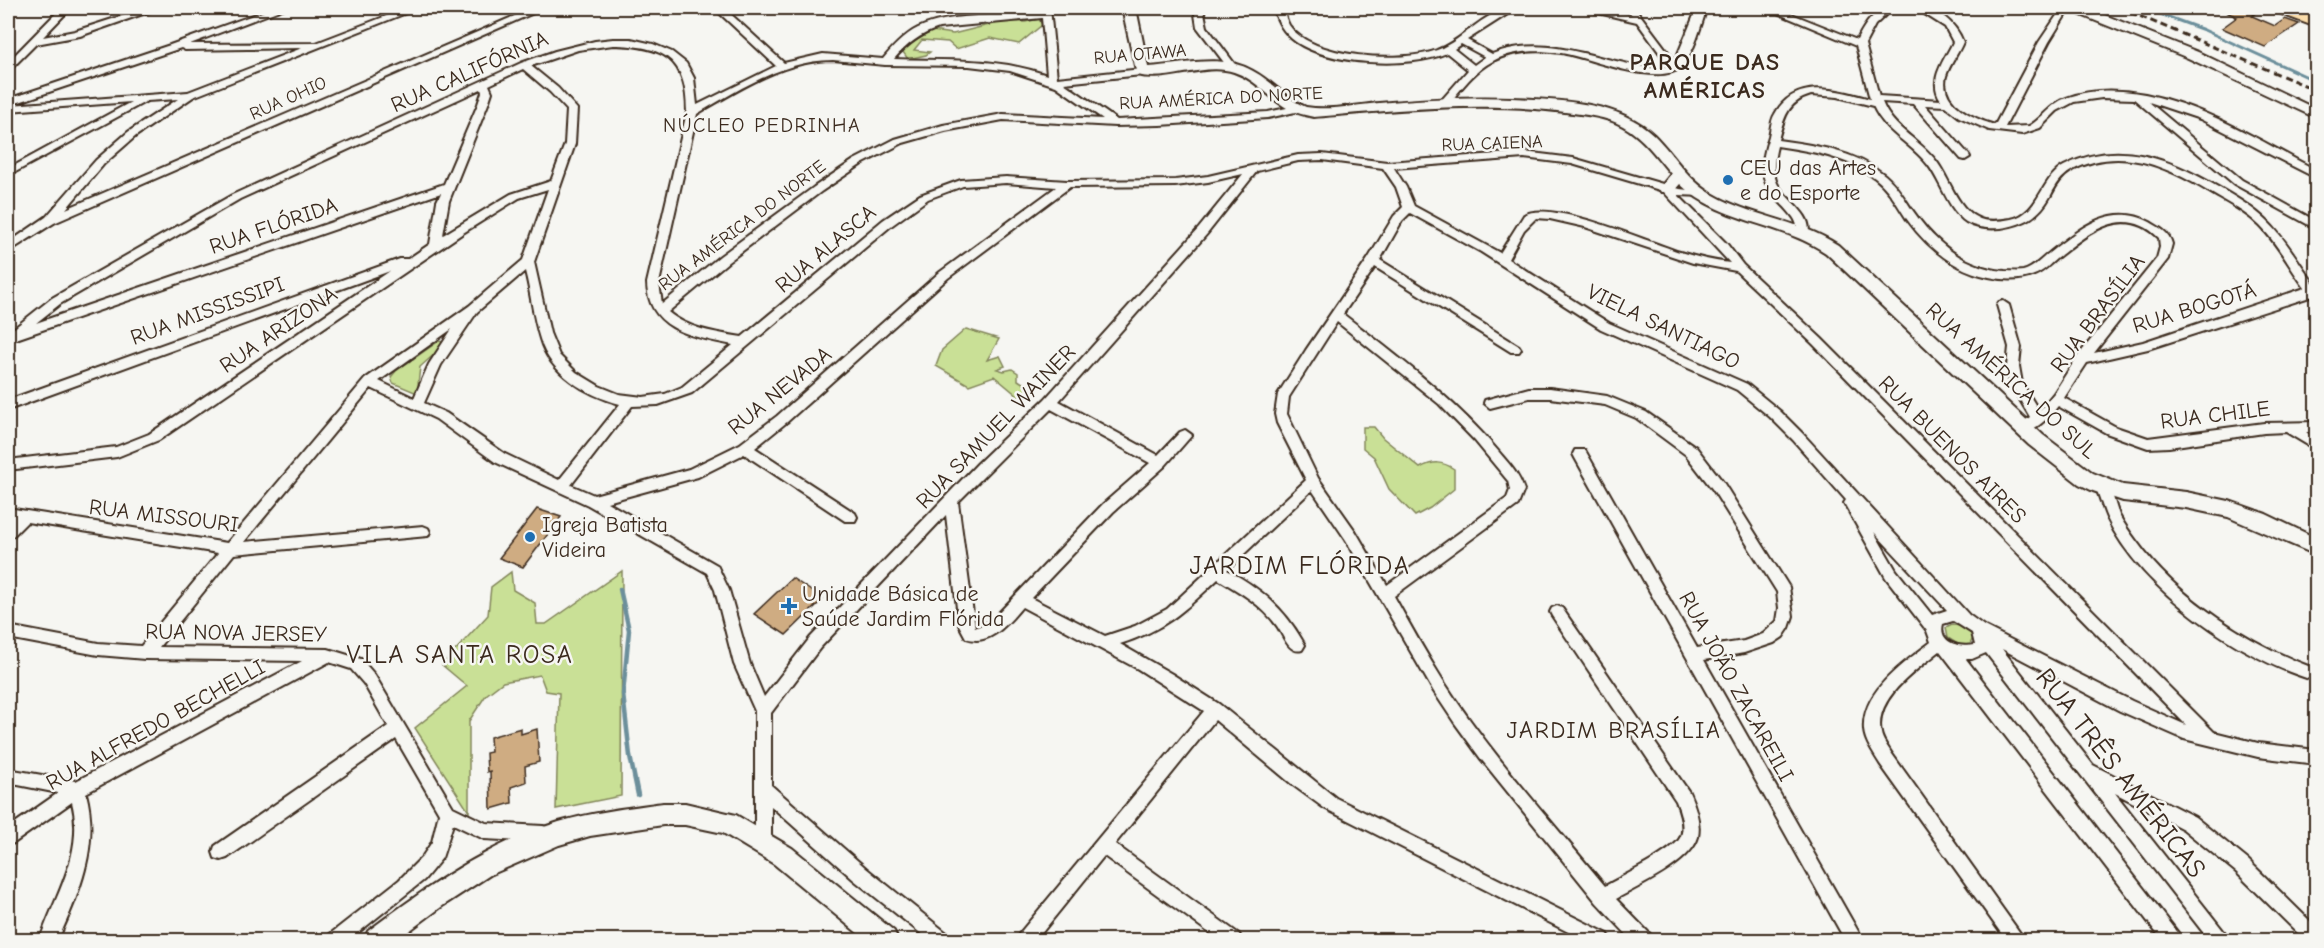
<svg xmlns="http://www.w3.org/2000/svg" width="2324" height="948" viewBox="0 0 2324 948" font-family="'Comic Neue',sans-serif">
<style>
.green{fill:#c9e096;stroke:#82855a;stroke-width:1.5}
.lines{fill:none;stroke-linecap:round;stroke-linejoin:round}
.stream-far1{stroke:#6c8f9b;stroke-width:3}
.stream{stroke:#6c8f9b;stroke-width:4.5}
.building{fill:#cfac82;stroke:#3b2a1e;stroke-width:1.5}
.street-casing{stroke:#3b2a1e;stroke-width:4}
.secondary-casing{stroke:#3b2a1e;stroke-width:4}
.highway-casing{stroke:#3b2a1e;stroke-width:4}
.street{fill:#f6f6f2;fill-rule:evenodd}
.secondary{fill:#f6f6f2;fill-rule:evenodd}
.highway{fill:#fbddab;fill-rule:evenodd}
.rail{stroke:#3b2a1e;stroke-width:3;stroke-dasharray:7 4;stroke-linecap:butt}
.poi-dot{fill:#1f6fb2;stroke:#f6f6f2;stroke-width:2}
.labels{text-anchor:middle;stroke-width:5;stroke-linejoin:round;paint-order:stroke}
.far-street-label{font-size:18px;fill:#3b2a1e;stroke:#f6f6f2}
.far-neighbourhood-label{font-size:20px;letter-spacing:1.5px;fill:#3b2a1e;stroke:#f6f6f2}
.street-label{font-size:22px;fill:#3b2a1e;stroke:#f6f6f2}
.poi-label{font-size:22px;fill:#3b2a1e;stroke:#f6f6f2;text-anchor:start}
.far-district-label{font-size:24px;font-weight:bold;letter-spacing:1.5px;fill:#3b2a1e;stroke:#f6f6f2}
.neighbourhood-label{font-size:24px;letter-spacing:1.5px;fill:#3b2a1e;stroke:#f6f6f2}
.quarter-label{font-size:26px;letter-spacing:1.5px;fill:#3b2a1e;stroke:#f6f6f2}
.near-street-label{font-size:27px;fill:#3b2a1e;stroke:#f6f6f2}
</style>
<rect width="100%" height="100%" fill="#f6f6f2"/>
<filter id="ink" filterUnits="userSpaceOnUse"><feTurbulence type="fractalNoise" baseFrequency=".0167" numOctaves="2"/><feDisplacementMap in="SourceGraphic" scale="12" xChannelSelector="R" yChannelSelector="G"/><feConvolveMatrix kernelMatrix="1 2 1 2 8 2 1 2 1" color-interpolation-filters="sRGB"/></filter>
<g filter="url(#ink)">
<g class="green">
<path d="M1039,19L1042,25L1019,44L990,38L956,49L948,42L922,40L914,50L930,52L926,55L908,59L903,52V48L932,31L953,34L1005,21L1025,22Z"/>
<path d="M966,329L999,339L987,360L1000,356L1005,366L997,369L1004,371L1012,369L1018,373V380L1032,389V397L1024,401L994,376L969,385L936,366L942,350Z"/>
<path d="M439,341L447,343L420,367L417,393L393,383L391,377L396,371Z"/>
<path d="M1363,427H1374L1383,438L1420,468C1433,461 1442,461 1454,469V489L1430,508L1415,516L1389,489L1374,457L1363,448Z"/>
<path d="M622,571L621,796L556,809L559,693L546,691L540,675L503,682L486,695L469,721V812L415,728L467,686L442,665L488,615L491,587L511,572L513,590L535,603L537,624H546Z"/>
<path d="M1952,625C1962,625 1969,629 1973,638L1970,644L1959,645L1948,638L1946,628Z"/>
</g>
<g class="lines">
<path class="stream-far1" d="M2144,8L2204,30L2316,81"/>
<path class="stream" d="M620,589L629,630L623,694L630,756L638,795"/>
</g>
<g class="building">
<path d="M2237,8H2261L2252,16L2275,26L2285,19L2299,24L2265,47L2222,28L2237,17L2228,13Z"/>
<path d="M537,509L561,517L523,567L499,558Z"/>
<path d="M792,578L823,599L786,635L754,614Z"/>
<path d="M521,728V734L537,729L539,762L525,766L526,782L511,787L512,803L491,809L490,771L487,772L486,753L491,752L490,737Z"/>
</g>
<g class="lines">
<g class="street-casing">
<g id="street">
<path d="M61,8H71L43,37L75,31L147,8H160L80,36L36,44L11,69L8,70V62Z"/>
<path d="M273,8H285L190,44L316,43L407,8H419L193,97L136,136L104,164L66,209L533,8H545L54,223L8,252V243L46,217L96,160L128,132L178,99L147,101L8,176V169L131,102L8,111V99L170,45ZM181,48L185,50L302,48L188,92L10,105Z"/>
<path d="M714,8H724L784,63L823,54L883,59C893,47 904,35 918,28C955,11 1002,18 1042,13V8H1050L1057,78L1142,69L1147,72L1142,75L1064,83L1117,120L1268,112L1296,106L1301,109L1300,111L1268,118L1160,125L1115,126L1003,120L945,131L903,143L862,164L822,191L728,262L668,312C688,329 717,333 742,337L883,220L920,195L961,180L1006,177L1067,181L1175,180L1208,176L1298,155L1322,154L1387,162L1524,152L1573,158L1680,189L1704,192V196L1678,195L1727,244L1743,265L1821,338L2214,732L2258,743L2316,750V764L2258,757L2184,739L2120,711L2002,649L2093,765L2195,817L2248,860L2316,927V940H2305L2236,872L2183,829L2115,793L2226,934L2229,940H2209L1986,653L1972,659H1966L2179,934L2182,940H2162L1940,651C1917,670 1873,698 1881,733C1882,740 1888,747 1892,754L2025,940H2006L1880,764C1874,754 1865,742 1864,730C1861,691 1904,663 1931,642L1927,631L1886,578L1844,503L1846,500L1793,440L1770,417L1737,390L1601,329L1481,252L1410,213L1402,221L1380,260L1519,346L1521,349L1519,352H1511L1375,267L1343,314C1398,357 1454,398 1499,452C1509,464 1519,474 1524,490L1518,505L1394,596C1410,625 1426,654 1444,682C1491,755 1551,820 1605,886C1621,877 1673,852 1680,838C1686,827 1680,811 1676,801L1552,616L1550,612L1552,608L1557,606L1562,608L1689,792C1695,805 1701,822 1698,837C1691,863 1639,886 1616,899L1650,934L1653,940H1632L1597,903L1481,759L1454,722L1434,692L1346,540L1312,490L1227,570C1260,588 1284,608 1302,640L1305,645L1302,650C1289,654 1284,636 1277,626C1262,605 1240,592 1218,579C1183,612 1166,629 1120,644L1172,674L1219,704L1336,798L1608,934L1611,940H1584L1324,808L1294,786L1215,720L1115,844L1239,934L1242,940H1219L1104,856L1036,940H1016L1019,934L1204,711L1138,669L1022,607C1008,623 990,647 966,638L959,625L946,515L820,648L771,713V785L866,868L948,934L951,940H929L854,880L771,806V845L769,851L763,853L757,851L755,845V711L734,664L715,590L707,573L588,505L495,462L436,419L371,388L244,542L423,526L428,528L430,532L428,536L234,554L159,647L328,649L361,659L374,674L453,807L486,823L543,826L549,828L551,834L549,840L543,842L484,839L453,824L442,858L424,880L349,940H327L330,934L399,880L422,857L432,842L439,813L396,739L227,858L221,860L215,858L213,852L215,846L388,726L364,684L351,669L329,662L86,793C100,846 79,893 58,940H40C55,895 85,853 72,802L14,843L8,845V828L58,793L8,783V769L76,781L302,661L145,659L98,655L8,638V626L98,643L141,646L218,553L27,522L13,536L8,538V524L12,519L8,518V508L227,543L365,379L469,306L523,260L548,189L519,198L463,233L159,440L117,457L8,470V460L116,447L149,434L390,271L8,410V400L400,259H408L430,244L437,201L441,193L16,339H8V333L52,298L232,195L521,63L555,51L595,41L613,39H631L653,44L672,52L686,63L694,78L697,105L776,66ZM1042,18L1047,75C997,57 945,61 894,59C907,44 920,34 939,28ZM613,45C664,46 687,58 687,112L647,283C648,331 695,337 733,345L682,387L665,394L643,397L619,394L599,386L576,372L559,355L550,333L534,262L575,144L577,109L558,88L531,66L578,50ZM833,60L885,65L969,66L1010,71L1056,86L1103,119L1003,114L943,125L895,139L854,160L814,187L720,256L662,304L659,283L697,114C738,90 784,60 833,60ZM523,69L550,92L567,110L565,144L551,181L511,194L443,235L449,201L488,104L492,92L489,85ZM481,89L482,92L478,104L444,184L36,323L60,304L240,199ZM1524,158L1572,164L1663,191L1730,263C1713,261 1696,257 1680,252C1649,242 1550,199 1524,215L1500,253L1414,206L1406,187L1394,168ZM1322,160L1383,168L1396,187L1403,207L1394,216L1368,259L1306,350L1278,394L1275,414L1277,423L1306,480L1167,609L1135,626L1105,636L1031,598L1113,512L1165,466L1192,435L1185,430L1180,432L1158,455L1059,401L1207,234L1257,171L1298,161ZM1243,174L1199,228L1045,399L978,463L810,638L764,697L750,664L729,590L717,565L607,502L698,477L744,454L845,521H855L857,517L855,513L755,448L787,422L948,278L1070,187L1175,186L1208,182ZM1006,183L1056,187L940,272L777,416L740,444L689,469L594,495L571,485L632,406L658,405L692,393L891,226L928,199L963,186ZM1536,218L1550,219L1585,227L1693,263L1736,271L1813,344L2186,725L2132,701L1984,626L1969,615L1803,434L1780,411L1747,384L1609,323L1508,259L1524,230ZM525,271C531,294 533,317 540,339C550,374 586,395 620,404L559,480L505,454L446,413L424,403L441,365L477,312ZM1337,322L1439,404L1475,441L1508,481L1510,490L1507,498L1387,585L1356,532L1318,478L1287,414L1289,397ZM452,329L429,364L414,398L379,381ZM1051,409L1150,463L1103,504L991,621L975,628L958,502ZM1874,532L1947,610L1932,615L1896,570ZM1953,621L1972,633L1975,645C1960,648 1938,643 1943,624Z"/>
<path d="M1194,8H1203L1207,27L1237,67L1235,69H1229L1197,27Z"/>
<path d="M1273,8H1282C1285,13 1286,20 1289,25C1311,59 1403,63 1437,50C1465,40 1485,8 1517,8L1467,40L1492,54C1548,32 1600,63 1655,68L1669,66L1637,22L1585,10L1584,8H1598L1632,15L1626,8H1635L1675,61L1697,8H1707C1700,27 1695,52 1681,67C1659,88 1588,57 1561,53C1539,50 1514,50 1493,61C1474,71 1461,89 1448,105L1444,106L1439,103L1468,70L1447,53C1409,69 1330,65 1296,42C1283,33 1278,22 1273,8ZM1461,44L1485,57L1474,65L1454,49Z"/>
<path d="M1765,8H1777L1857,40C1865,24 1875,8 1893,8L1875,25L1865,44L1879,96L1941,100C1927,80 1945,60 1953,42L1945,27L1915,8C1936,6 1956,23 1963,42C1958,54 1950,64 1946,76C1939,104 1975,119 1995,125L2039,42L2062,8H2070L2049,42L2005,127L2029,126C2043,118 2050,104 2066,98C2147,68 2247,134 2316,170V177L2312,176L2200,119L2149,102L2242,180L2316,221V229L2234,184L2134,99L2102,98L2074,102L2057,111L2040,128L2022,134L1989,130L1959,117L1945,106L1925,105L1969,155L1970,157L1965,160L1961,159L1913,104L1882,102C1893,130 1920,139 1937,162C1949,178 1957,207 1976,217C1986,223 2000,221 2011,219C2040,213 2040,179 2064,166C2118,138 2170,159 2218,187C2235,197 2253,207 2267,221C2287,240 2300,265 2316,286V295L2148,349L2087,363L2064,398L2116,427L2148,438L2264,423L2316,422V432H2306L2316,439V450L2286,432L2264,433L2169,447L2148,448L2106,433L2058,406C2049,417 2034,435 2018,430L2016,427L2030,417L2010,383L2007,366L2009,347L1997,305L1999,302L2003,301L2009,305L2021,347L2019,366L2022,383L2039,411L2054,393L2077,357L2157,258L2160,247L2159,238C2123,202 2086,235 2056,259C2049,265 2043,272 2034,275C2021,281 2003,280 1989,277C1953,270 1927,247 1906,218C1897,204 1889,189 1875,178C1847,157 1811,151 1777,146C1774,158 1772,172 1777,183C1784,199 1814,214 1808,234H1800C1797,228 1797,222 1793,217C1784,204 1770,196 1765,181C1760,166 1765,149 1769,136C1771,128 1771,120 1775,114C1795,77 1838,90 1870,99L1856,46ZM1811,95L1838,97L1873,106C1885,133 1911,143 1928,165C1941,182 1948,209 1966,222C1976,228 1990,229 2001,228C2025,224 2039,217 2051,195C2056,185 2061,177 2071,171C2120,144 2168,167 2211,193C2228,203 2246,212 2260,226C2278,244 2290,268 2305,288L2143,342L2094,353L2168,259L2172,244C2169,232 2160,228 2150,222C2111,201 2078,230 2049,253C2041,259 2033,269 2023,271C2017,272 2010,271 2005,271C1965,268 1935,243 1913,211C1904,198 1897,185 1885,175C1855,151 1815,145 1778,140C1784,118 1787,102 1811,95Z"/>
<path d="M1529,388H1550L1607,396L1646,412L1696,447L1723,482L1789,587L1793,616L1789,628L1783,637L1774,643L1744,653L1704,660L1863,940H1845L1575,458L1573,454L1575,450H1585L1697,648L1744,641L1763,634L1777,621L1779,608L1777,592L1713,490L1686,455L1636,418L1605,405L1550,398H1529L1490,408L1484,403L1485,400Z"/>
<path d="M2103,483L2108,484C2113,494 2115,505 2119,515C2124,524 2131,534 2137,542C2178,599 2251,645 2316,669V681C2243,661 2140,589 2107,518C2103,509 2100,498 2096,488L2098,484Z"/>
</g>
</g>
<g class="secondary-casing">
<g id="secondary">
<path d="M1122,8H1136L1148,67C1181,65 1223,53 1253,71C1272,81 1286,99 1306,107C1329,111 1356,105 1379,103C1423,99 1467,96 1512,98C1558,100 1619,101 1654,135C1674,155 1687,179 1712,194C1751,217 1798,219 1838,245L2043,435L2093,473L2123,485L2186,492L2229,501L2266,514L2316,538V555L2228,517L2186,508L2123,501L2093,491L2079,484L2029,445L1826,253C1781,222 1720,223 1680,184L1673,192H1661L1659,189L1671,174C1657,157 1643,137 1623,126C1606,116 1585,115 1565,112C1482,101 1398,110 1314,117C1273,111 1266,83 1234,72C1204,62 1168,83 1137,75Z"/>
<path d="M2069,8H2087L2198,52L2316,109V118L2188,58L2071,11Z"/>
<path d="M663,803H685L736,815L792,848L894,931L898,940H866L774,864L723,833L685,825H663L590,836L559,845L490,875L444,905L397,940H364L368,931C427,887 487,844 559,822C593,812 628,808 663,803Z"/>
</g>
</g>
<g class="highway-casing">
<path id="highway" d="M2274,8H2295L2316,16V27L2276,12Z"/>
</g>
<use href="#street" class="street"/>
<use href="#secondary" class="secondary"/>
<use href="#highway" class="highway"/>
<path class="rail" d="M2120,8L2316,90"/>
</g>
</g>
<g class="poi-dot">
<circle cx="1728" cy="180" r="6"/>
<circle cx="530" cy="537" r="6"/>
<path d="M786 597h6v6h6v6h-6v6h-6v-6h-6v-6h6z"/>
</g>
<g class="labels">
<g class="far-street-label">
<text transform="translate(1140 54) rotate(-5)" y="6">RUA OTAWA</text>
<text transform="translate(288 98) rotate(-24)" y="6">RUA OHIO</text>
<text transform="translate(1221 98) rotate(-3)" y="6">RUA AMÉRICA DO NORTE</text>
<text transform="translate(1492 143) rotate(-2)" y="6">RUA CAIENA</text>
<text transform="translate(742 225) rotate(-37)" y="6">RUA AMÉRICA DO NORTE</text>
</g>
<g class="far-neighbourhood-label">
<text x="762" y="132">NÚCLEO PEDRINHA</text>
</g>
<g class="street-label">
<text transform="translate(469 71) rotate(-24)" y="8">RUA CALIFÓRNIA</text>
<text transform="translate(273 225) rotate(-19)" y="8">RUA FLÓRIDA</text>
<text transform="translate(825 248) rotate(-40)" y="8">RUA ALASCA</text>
<text transform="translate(2194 307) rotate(-17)" y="8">RUA BOGOTÁ</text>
<text transform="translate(207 310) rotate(-20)" y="8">RUA MISSISSIPI</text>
<text transform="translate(2097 313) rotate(-53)" y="8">RUA BRASÍLIA</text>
<text transform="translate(1664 326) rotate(26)" y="8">VIELA SANTIAGO</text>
<text transform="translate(278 329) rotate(-34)" y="8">RUA ARIZONA</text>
<text transform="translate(2012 380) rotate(42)" y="8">RUA AMÉRICA DO SUL</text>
<text transform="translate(779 390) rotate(-39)" y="8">RUA NEVADA</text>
<text transform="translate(2215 414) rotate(-7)" y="8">RUA CHILE</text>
<text transform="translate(995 426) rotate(-46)" y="8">RUA SAMUEL WAINER</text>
<text transform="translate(1953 449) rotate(45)" y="8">RUA BUENOS AIRES</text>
<text transform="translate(164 515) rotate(7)" y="8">RUA MISSOURI</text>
<text transform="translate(236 632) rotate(1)" y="8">RUA NOVA JERSEY</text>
<text transform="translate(1737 686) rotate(61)" y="8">RUA JOÃO ZACAREILI</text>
<text transform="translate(155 724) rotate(-29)" y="8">RUA ALFREDO BECHELLI</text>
</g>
<g class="poi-label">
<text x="1740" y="175">CEU das Artes<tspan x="1740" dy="25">e do Esporte</tspan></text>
<text x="542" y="532">Igreja Batista<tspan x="542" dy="25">Videira</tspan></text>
<text x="802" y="601">Unidade Básica de<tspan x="802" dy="25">Saúde Jardim Flórida</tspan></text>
</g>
<g class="far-district-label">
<text x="1705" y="70">PARQUE DAS<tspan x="1705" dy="28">AMÉRICAS</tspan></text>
</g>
<g class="neighbourhood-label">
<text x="1614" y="738">JARDIM BRASÍLIA</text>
</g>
<g class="quarter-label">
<text x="1300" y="574">JARDIM FLÓRIDA</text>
<text x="460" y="663">VILA SANTA ROSA</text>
</g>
<g class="near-street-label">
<text transform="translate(2121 773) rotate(52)" y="9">RUA TRÊS AMÉRICAS</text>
</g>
</g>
<rect width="2324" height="948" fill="none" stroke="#f6f6f2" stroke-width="30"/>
<rect x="15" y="15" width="2294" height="918" fill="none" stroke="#3b2a1e" stroke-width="2" filter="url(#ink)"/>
</svg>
